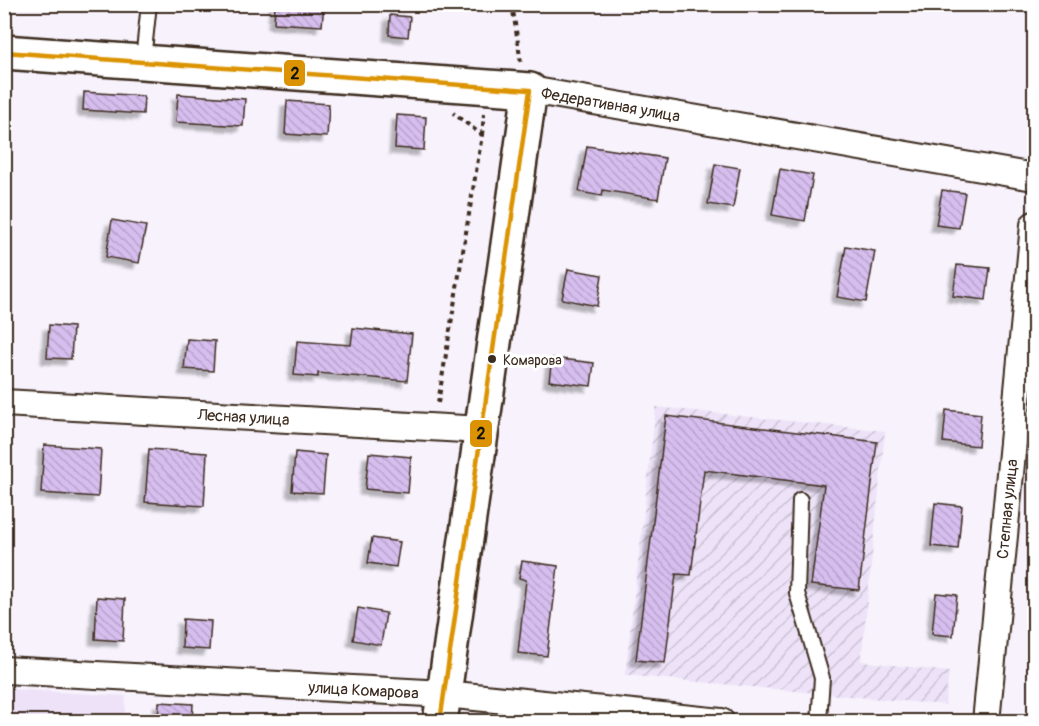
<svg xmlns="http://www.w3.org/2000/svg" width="1039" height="726" viewBox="0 0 1039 726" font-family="Pangolin,sans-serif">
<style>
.built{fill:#ede2f8}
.industrial{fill:url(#industrial-furrows)}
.building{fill:url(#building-back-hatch);stroke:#3b2a1e;stroke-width:1.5;filter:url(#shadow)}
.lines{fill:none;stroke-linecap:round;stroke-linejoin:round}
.service-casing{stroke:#3b2a1e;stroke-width:18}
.minor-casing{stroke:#3b2a1e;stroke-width:30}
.tertiary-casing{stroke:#3b2a1e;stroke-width:38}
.path{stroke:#3b2a1e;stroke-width:4;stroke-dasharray:4.5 4.5;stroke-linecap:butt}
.service{stroke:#fff;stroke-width:14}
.minor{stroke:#fff;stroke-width:26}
.tertiary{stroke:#fff;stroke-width:33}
.bus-1-casing{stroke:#fff;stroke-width:9}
.bus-1{stroke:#db9304;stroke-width:4.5}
.bus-dot{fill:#3b2a1e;stroke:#fff;stroke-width:2}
.labels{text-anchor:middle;stroke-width:6;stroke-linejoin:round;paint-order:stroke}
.bus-label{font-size:14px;fill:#3b2a1e;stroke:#fff;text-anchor:start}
.street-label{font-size:16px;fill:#3b2a1e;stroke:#fff}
.line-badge{stroke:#fff;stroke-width:2}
.pale-badge-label{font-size:16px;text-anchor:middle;font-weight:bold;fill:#111}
</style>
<defs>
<pattern id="industrial-furrows" width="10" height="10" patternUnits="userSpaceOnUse" patternTransform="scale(1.5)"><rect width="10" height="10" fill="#ede2f8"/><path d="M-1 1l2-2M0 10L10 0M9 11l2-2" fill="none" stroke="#ccc2d4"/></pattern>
<pattern id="building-back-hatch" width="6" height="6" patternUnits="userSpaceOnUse" patternTransform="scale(1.5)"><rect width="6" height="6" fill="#d6beee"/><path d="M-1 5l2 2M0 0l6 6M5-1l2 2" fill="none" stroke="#b9a3cc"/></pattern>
<filter id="shadow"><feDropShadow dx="-5.5" dy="5.5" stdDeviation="1.5" flood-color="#0004"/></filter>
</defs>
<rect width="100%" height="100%" fill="#f7f2fc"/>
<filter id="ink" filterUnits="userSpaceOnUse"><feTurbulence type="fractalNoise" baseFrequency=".0167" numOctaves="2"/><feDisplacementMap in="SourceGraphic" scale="12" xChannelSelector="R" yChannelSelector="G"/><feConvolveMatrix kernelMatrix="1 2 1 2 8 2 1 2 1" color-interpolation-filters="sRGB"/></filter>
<g filter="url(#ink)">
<path class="built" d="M5,689L126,696L124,721H5Z"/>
<path class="industrial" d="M656,407L885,431L861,661L949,672L945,705L625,675Z"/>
<g class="building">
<path d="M275,4H324L322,26L274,23Z"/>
<path d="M390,15L410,17L408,37L389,35Z"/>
<path d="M84,92L144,96L143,114L83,110Z"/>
<path d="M178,94L245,99L243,126L176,122Z"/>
<path d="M287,101L329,104L327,137L285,134Z"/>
<path d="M397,115L426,117L424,150L395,148Z"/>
<path d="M587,146L665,158L658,199L603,190L602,196L579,192Z"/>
<path d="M715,164L740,168L733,208L708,204Z"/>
<path d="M780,169L813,175L805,221L772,215Z"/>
<path d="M942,190L965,193L959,228L936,225Z"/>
<path d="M112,220L146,226L139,263L106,257Z"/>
<path d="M846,246L875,251L866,302L837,297Z"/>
<path d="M957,265L990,268L986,300L953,296Z"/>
<path d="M568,269L602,275L597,306L562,299Z"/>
<path d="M49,325L73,327L71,359L47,358Z"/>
<path d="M353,328L412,334L407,381L318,373V377L294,375L297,341L351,345Z"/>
<path d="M187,339L215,341L213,371L184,369Z"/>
<path d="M552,358L594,363L591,386L549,381Z"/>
<path d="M946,410L981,414L978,446L943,442Z"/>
<path d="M666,416L877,442L859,590L811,585L824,485L704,470L691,575L676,574L665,663L636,660Z"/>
<path d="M44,445L101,449L98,497L41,493Z"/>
<path d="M149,449L207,453L204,506L145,502Z"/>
<path d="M295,452L326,455L323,493L292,491Z"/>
<path d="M369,453L411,457L408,493L365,489Z"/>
<path d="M935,503L962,506L958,549L931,546Z"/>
<path d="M372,538L400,542L396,567L368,563Z"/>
<path d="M522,561L558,566L547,656L518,653L526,580L519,578Z"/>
<path d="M936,593L957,595L953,636L932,634Z"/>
<path d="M97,597L125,599L123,641L95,639Z"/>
<path d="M358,608L386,613L381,645L353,640Z"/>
<path d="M183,619L211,621L209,650L182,648Z"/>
<path d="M159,702L193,704L192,722H158Z"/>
</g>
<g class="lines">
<g class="service-casing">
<g id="service">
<path d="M143,60L149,4"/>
<path d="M800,500L797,593L822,678L819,722"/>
</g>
</g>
<g class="minor-casing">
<g id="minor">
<path id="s1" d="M530,90L1034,177"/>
<path id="s2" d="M4,403L482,430"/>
<path id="s3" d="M4,670L445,694L721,722"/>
<path id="s4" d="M986,722L1034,225"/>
</g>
</g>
<g class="tertiary-casing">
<path id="tertiary" d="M4,52L530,90L440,722"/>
</g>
<g class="path">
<path d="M512,4L521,63"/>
<path d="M482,135L484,114"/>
<path d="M438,403L482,135L453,113"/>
</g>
<use href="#service" class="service"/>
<use href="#minor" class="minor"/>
<use href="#tertiary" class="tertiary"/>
<g class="bus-1-casing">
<path id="bus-1" d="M4,52L530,90L440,722"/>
</g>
<use href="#bus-1" class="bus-1"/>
</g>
</g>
<circle class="bus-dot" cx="492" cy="359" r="5"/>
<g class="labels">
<g class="bus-label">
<text x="503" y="365">Комарова</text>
</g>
<g class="street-label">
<text dy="6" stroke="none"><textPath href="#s1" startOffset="82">Федеративная улица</textPath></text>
<text dy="6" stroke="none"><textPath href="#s2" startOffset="240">Лесная улица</textPath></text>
<text dy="6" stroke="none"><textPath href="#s4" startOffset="214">Степная улица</textPath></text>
<text dy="6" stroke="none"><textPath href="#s3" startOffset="360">улица Комарова</textPath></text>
</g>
</g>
<g class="line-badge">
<rect x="283" y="59" width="23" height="28" rx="6" fill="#db9304"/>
<rect x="469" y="419" width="24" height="29" rx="6" fill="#db9304"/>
</g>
<g class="pale-badge-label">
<text x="295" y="79">2</text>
<text x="481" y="439">2</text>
</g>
<rect width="1039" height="726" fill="none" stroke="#fff" stroke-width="24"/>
<rect x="12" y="12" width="1015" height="702" fill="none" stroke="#3b2a1e" stroke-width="2" filter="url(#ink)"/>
</svg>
